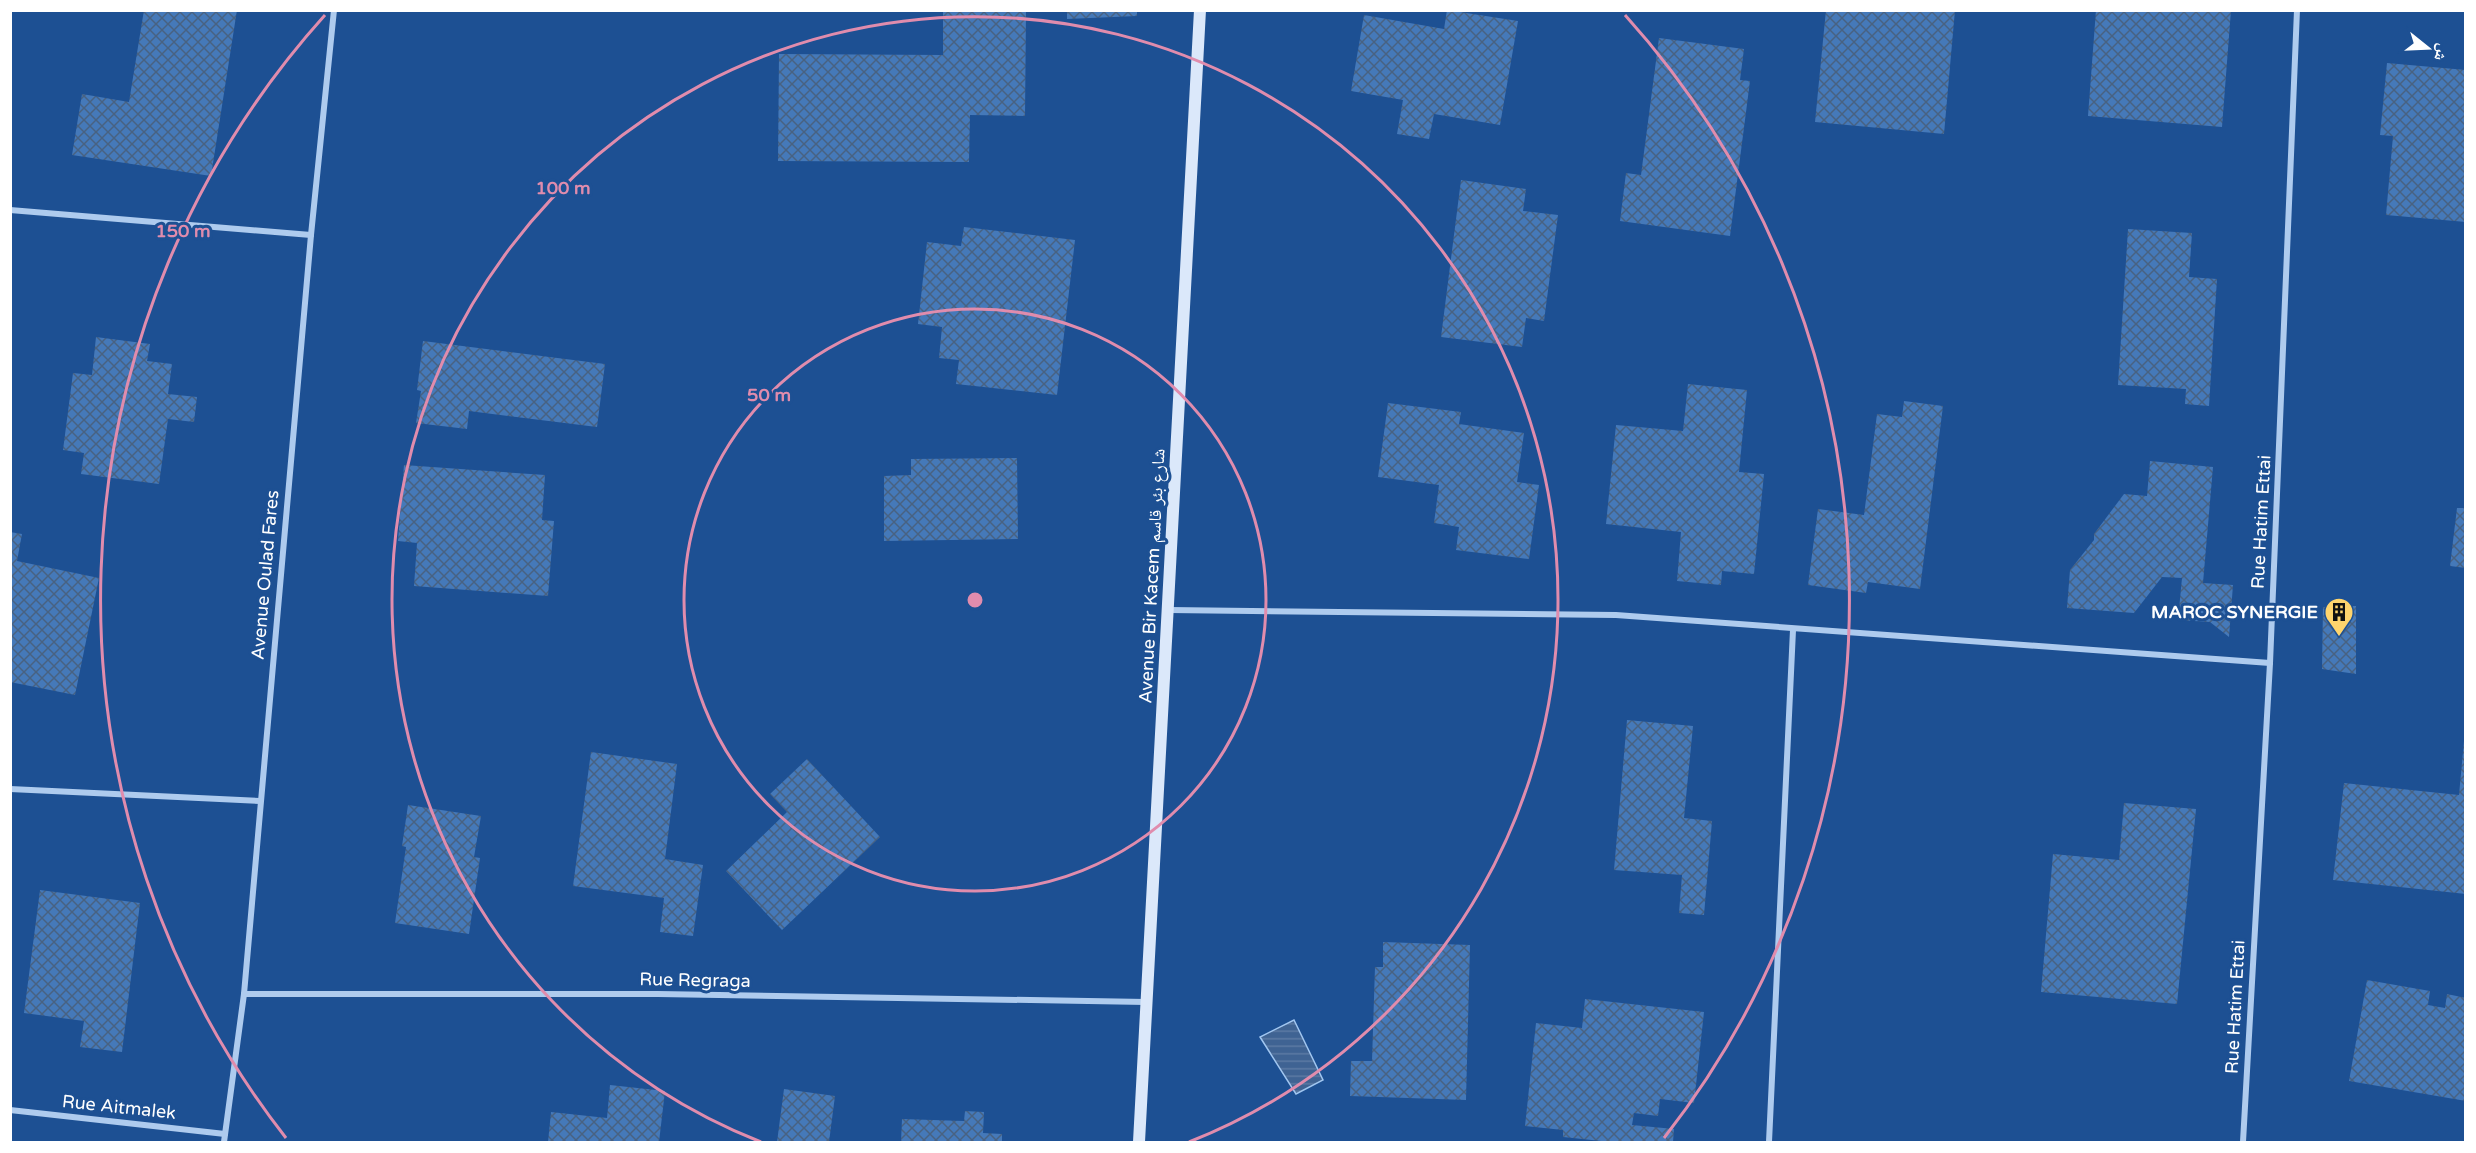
<svg xmlns="http://www.w3.org/2000/svg" width="2476" height="1153" viewBox="0 0 2476 1153" font-family="'Varela Round','Noto Naskh Arabic',sans-serif">
<style>
.water{fill:url(#water-rules);stroke:#a1c6f0;stroke-width:1.5}
.building{fill:url(#building-cross-hatch)}
.lines{fill:none;stroke-linecap:round;stroke-linejoin:round}
.street{stroke:#aecbee;stroke-width:6}
.secondary{stroke:#dbe8fa;stroke-width:12}
.ring{fill:none;stroke:#e08cad;stroke-width:3}
.labels{text-anchor:middle;stroke-width:6;stroke-linejoin:round;paint-order:stroke}
.street-label{font-size:18px;fill:#fff;stroke:#1d5093}
.poi-label{font-size:18px;font-weight:bold;fill:#fff;stroke:#1d5093;text-anchor:end}
.centre{fill:#e08cad;stroke:#1d5093;stroke-width:3}
.ring-label{font-size:18px;text-anchor:middle;font-weight:bold;fill:#e08cad;stroke:#1d5093;stroke-width:6;stroke-linejoin:round;paint-order:stroke}
</style>
<defs>
<pattern id="water-rules" width="6" height="5" patternUnits="userSpaceOnUse" patternTransform="scale(1.5)"><rect width="6" height="5" fill="#3f6393"/><path d="M0 2.5h6" fill="none" stroke="#5c7aa3"/></pattern>
<pattern id="building-cross-hatch" width="8" height="8" patternUnits="userSpaceOnUse" patternTransform="scale(1.5)"><rect width="8" height="8" fill="#4579b9"/><path d="M0 0l8 8M0 8l8-8" fill="none" stroke="#486282"/></pattern>
</defs>
<rect width="100%" height="100%" fill="#1d5093"/>
<path class="water" d="M1294,1020L1323,1080L1296,1094L1260,1037Z"/>
<g class="building">
<path d="M144,10H237L211,176L72,155L82,94L129,102Z"/>
<path d="M943,10H1026L1025,116L970,115L969,162L778,161L779,54L943,55Z"/>
<path d="M1067,10H1137V16L1067,19Z"/>
<path d="M1447,10L1518,21L1500,125L1434,114L1429,139L1397,134L1403,100L1351,91L1364,15L1444,29Z"/>
<path d="M1826,10H1955L1944,134L1815,122Z"/>
<path d="M2096,10H2231L2222,127L2088,116Z"/>
<path d="M1659,38L1744,49L1740,80L1750,81L1730,236L1620,221L1626,173L1641,175Z"/>
<path d="M2387,63L2466,70V222L2386,215L2393,136L2380,135Z"/>
<path d="M1461,180L1526,189L1523,211L1558,215L1544,321L1526,318L1522,347L1441,337Z"/>
<path d="M964,227L1075,240L1057,395L956,384L959,360L939,358L942,327L918,324L927,242L961,246Z"/>
<path d="M2128,229L2192,233L2189,277L2217,279L2209,406L2185,404L2186,389L2118,385Z"/>
<path d="M96,337L150,344L147,361L172,364L168,394L197,397L194,422L168,419L159,484L81,474L84,453L63,450L73,373L92,375Z"/>
<path d="M423,341L605,364L597,427L469,411L467,429L416,423L421,391L417,390Z"/>
<path d="M1688,384L1747,390L1739,472L1764,474L1754,574L1722,571L1721,585L1677,581L1681,532L1606,524L1616,425L1683,431Z"/>
<path d="M1904,401L1943,406L1920,589L1868,582L1866,593L1808,585L1818,509L1864,515L1877,414L1902,417Z"/>
<path d="M1388,403L1461,412L1459,424L1524,433L1517,482L1539,485L1529,559L1456,550L1459,527L1434,523L1439,485L1378,477Z"/>
<path d="M1017,458L1018,539L884,541V476L911,475V459Z"/>
<path d="M2150,461L2213,467L2203,583L2233,585L2229,637L2210,622L2178,620L2182,578L2162,577L2134,613L2067,608L2070,570L2094,540V534L2124,494L2147,496Z"/>
<path d="M404,465L545,475L542,520L554,521L548,596L414,586L417,543L398,541Z"/>
<path d="M2457,508H2466V568L2450,566Z"/>
<path d="M10,532L22,534L17,561L99,578L75,695L10,682Z"/>
<path d="M2356,606V674L2322,669L2323,607Z"/>
<path d="M1627,720L1693,726L1684,818L1712,821L1704,915L1679,913L1682,875L1614,870Z"/>
<path d="M2464,741L2466,894L2333,880L2344,783L2459,795Z"/>
<path d="M591,752L677,764L665,859L703,865L693,936L660,932L664,898L573,886Z"/>
<path d="M807,759L880,837L782,930L726,871L787,812L770,794Z"/>
<path d="M2124,803L2196,809L2177,1004L2041,992L2053,854L2119,860Z"/>
<path d="M408,805L481,816L474,857L480,858L469,934L395,923L406,847L402,846Z"/>
<path d="M40,890L140,903L122,1052L80,1047L84,1021L24,1013Z"/>
<path d="M1383,942L1470,945L1466,1100L1350,1096L1351,1061H1372L1375,967H1383Z"/>
<path d="M2367,980L2430,991L2428,1005L2445,1008L2447,994L2466,998V1101L2349,1081Z"/>
<path d="M1585,999L1704,1012L1694,1103L1660,1099L1658,1116L1634,1113L1632,1125L1674,1129L1673,1142H1611L1563,1137V1130L1525,1126L1536,1023L1582,1028Z"/>
<path d="M610,1085L665,1091L659,1142H548L551,1112L607,1118Z"/>
<path d="M784,1089L835,1096L829,1142H777Z"/>
<path d="M965,1111L984,1112L983,1133L1002,1134V1142H901L902,1119L964,1121Z"/>
</g>
<g class="lines">
<g class="street">
<path d="M10,210L311,235"/>
<path d="M1169,610L1616,615L2270,663"/>
<path d="M10,789L260,801"/>
<path d="M244,994H658L1146,1002"/>
<path d="M10,1110L225,1134"/>
<path d="M224,1142L244,994L311,235L334,10"/>
<path d="M1769,1142L1793,630"/>
<path d="M2243,1142L2270,663L2297,10"/>
</g>
<path class="secondary" d="M1139,1142L1200,10"/>
</g>
<g class="ring">
<circle cx="975" cy="600" r="291"/>
<path d="M761 1142A583 583 0 1 1 1189 1142"/>
<path d="M286 1138A874 874 0 0 1 325 15M1625 15A874 874 0 0 1 1664 1138"/>
</g>
<defs>
<g id="building-pin" transform="scale(1.5)"><path d="M0 17L-7.5 6A9.5 9.5 0 1 1 7.5 6Z" fill="#fed46d" stroke="#1d5093"/><path d="M-4-6H4V6H1V3H-1V6H-4ZM-2.5-4.3h1.7v1.8h-1.7ZM.8-4.3h1.7v1.8H.8ZM-2.5-1h1.7V.8h-1.7ZM.8-1h1.7V.8H.8Z" fill="#111"/></g>
</defs>
<g fill-rule="evenodd">
<use href="#building-pin" x="2339" y="612"/>
</g>
<g class="labels">
<g class="street-label">
<text transform="translate(2261 522) rotate(-87)" y="6">Rue Hatim Ettai</text>
<text transform="translate(265 575) rotate(-85)" y="6">Avenue Oulad Fares</text>
<text transform="translate(1152 576) rotate(-87)" y="6">Avenue Bir Kacem شارع بئر قاسم</text>
<text transform="translate(695 980) rotate(1)" y="6">Rue Regraga</text>
<text transform="translate(2235 1007) rotate(-87)" y="6">Rue Hatim Ettai</text>
<text transform="translate(119 1107) rotate(6)" y="6">Rue Aitmalek</text>
</g>
<g class="poi-label">
<text x="2318" y="618">MAROC SYNERGIE</text>
</g>
</g>
<circle cx="975" cy="600" r="9" class="centre"/>
<g class="ring-label">
<text x="563" y="194">100 m</text>
<text x="183" y="237">150 m</text>
<text x="769" y="401">50 m</text>
</g>
<rect width="2476" height="1153" fill="none" stroke="#ffffff" stroke-width="24"/>
<g transform="translate(2428 48) rotate(108)" stroke="#1d5093" stroke-width="4.5" paint-order="stroke">
<path d="M0-4.5L10 22L0 15L-10 22Z" fill="#ffffff"/>
<text y="-9" font-size="16" font-weight="bold" text-anchor="middle" fill="#ffffff">ش</text>
</g>
</svg>
